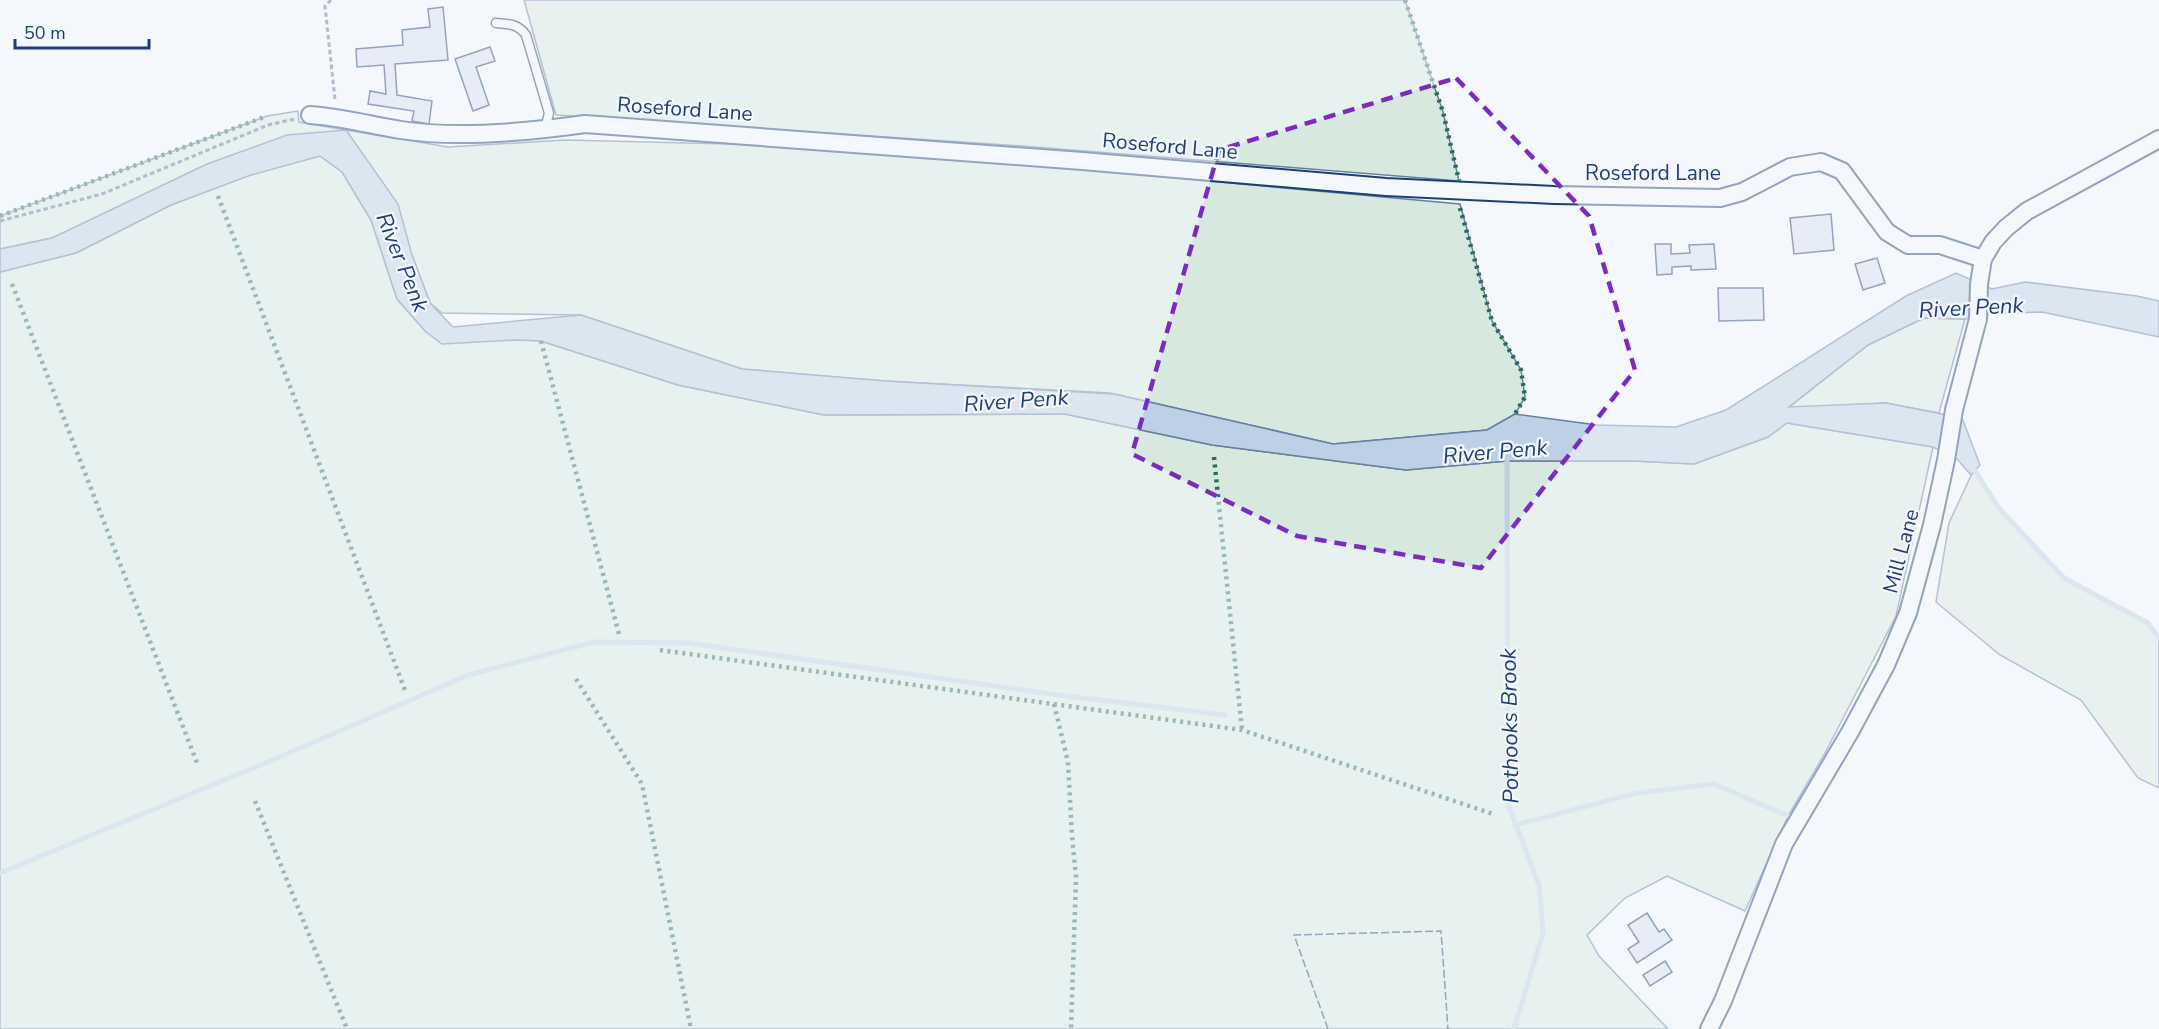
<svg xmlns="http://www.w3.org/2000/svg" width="2159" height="1029" viewBox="0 0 2159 1029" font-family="'Nunito Sans',sans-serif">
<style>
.green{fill:#d7e8df;stroke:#687fa3;stroke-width:1.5}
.water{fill:#bed0e5;stroke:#687fa3;stroke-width:1.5}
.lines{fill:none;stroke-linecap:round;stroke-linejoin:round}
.stream{stroke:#bed0e5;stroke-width:5}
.building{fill:#d5e0f0;stroke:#1d3f73;stroke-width:1.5}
.service-casing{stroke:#1d3f73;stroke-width:11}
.minor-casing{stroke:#1d3f73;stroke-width:20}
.path{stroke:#5e769c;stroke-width:3;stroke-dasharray:4.5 3;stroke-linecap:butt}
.service{stroke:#f4f7fb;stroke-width:8}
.minor{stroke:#f4f7fb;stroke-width:16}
.hedge{stroke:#2c6c60;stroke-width:4.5;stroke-dasharray:3 4.5;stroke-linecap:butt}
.fence{stroke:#1d3f73;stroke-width:1.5;stroke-dasharray:8 3;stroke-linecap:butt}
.marked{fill:none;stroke:#7b2cbf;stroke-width:4.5;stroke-dasharray:12 8;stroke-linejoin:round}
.labels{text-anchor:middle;stroke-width:4.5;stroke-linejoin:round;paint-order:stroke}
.street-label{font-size:21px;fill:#1d3f73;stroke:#f4f7fb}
.water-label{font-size:22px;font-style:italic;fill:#1d3f73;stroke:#f4f7fb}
</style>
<rect width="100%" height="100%" fill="#f4f7fb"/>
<g class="green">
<path d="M524,0H1405L1443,112L1459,181L1022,146L556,115Z"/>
<path d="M298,111L299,122L448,147L565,140L729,144L978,160L1460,204L1492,321L1521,370L1525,397L1515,414L1487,430L1333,444L1110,393L885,381L742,369L581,315L442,313L430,303L412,255L346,130L52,238L0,249V216L267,116Z"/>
<path d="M320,156L342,172L371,220L397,299L426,332L541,341L678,385L824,415L1065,414L1212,445L1406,470L1507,461H1634L1694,464L1768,437L1787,423L1933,447L1896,616L1825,753L1788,816L1745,911L1667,876L1625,898L1587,935L1599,956L1668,1029H0V272L76,253L171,205L257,172Z"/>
<path d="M1924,318L1965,319L1939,413L1886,403L1788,408L1868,345Z"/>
<path d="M1974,469L1998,507L2064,578L2148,623L2159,638V788L2138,778L2081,700L2000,655L1936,602L1949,523Z"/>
</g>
<path class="water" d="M346,130L398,204L412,255L430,303L453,327L581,315L742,369L885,381L1114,394L1333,444L1487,430L1515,414L1597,425L1676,427L1726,410L1906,296L1956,273L1992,289L2025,282L2137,296L2159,301V337L2042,312L1988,314L1965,319L1924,318L1868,345L1789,407L1886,403L1962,418L1980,465L1971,475L1957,459L1933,447L1787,423L1768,437L1694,464L1634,461H1507L1406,470L1212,445L1065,414L824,415L678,385L541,341L516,340L442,344L426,332L397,299L371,220L342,172L320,156L251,175L171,205L76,253L0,272V249L52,238L207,164L287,135Z"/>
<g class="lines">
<g class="stream">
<path d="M1507,456L1508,804L1539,885L1543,933L1514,1029"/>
<path d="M1972,466L1998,507L2064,578L2148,623L2159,638"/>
<path d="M1515,825L1637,793L1714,784L1788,816"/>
<path d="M0,873L275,759L468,675L594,642L688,643L1066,696L1225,715"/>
</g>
</g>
<g class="building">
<path d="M443,7L448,60L395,64L397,95L432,101L429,124L412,121L414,111L368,104L370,91L386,94L384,65L357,67L356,49L403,45L402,30L430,27L428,9Z"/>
<path d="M490,47L495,61L476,67L489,105L473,111L455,59Z"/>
<path d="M1831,214L1834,250L1794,254L1790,218Z"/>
<path d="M1655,244H1671V254L1690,253L1689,245L1714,244L1716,269L1691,270V266L1672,267V274L1657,275Z"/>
<path d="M1877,258L1885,283L1863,290L1855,264Z"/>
<path d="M1718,288H1763L1764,320L1719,321Z"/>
<path d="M1647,913L1659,932L1664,929L1672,940L1637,963L1628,949L1639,942L1628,925Z"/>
<path d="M1665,961L1672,972L1650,986L1643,975Z"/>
</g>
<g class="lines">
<g class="service-casing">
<path id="service" d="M496,23C510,24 518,24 526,35L549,113L545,129"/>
</g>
<g class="minor-casing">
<g id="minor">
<path d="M310,115C341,117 370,125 401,130C458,139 528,132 585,124L1082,161L1386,187L1554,195L1720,198L1742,192L1790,167L1821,162L1842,171L1887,232L1908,245H1940L1983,259"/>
<path d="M1709,1029L1723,1001L1784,844L1850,732L1886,665L1908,613L1932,525L1946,460L1954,410L1978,319L1979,284L1983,259L1993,242L2006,228L2027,211L2159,139"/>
</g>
</g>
<g class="path">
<path d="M331,0L325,6L335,100"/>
<path d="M0,221L102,194L268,125L295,119"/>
</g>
<use href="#service" class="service"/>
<use href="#minor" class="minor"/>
<g class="hedge">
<path d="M1405,0L1443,112L1459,181"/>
<path d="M218,196L406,693"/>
<path d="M1460,208L1492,321L1521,370L1525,397L1515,414"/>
<path d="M0,216L267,116"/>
<path d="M12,284L197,763"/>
<path d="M541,341L619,634"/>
<path d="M1214,457L1242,730"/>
<path d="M660,650L1242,730L1493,814"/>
<path d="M576,679L642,784L691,1029"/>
<path d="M1054,704L1068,762L1072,836L1076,877L1071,1029"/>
<path d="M255,801L347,1029"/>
</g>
<path class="fence" d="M1328,1029L1294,935L1441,931L1448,1029"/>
</g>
<path d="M0 0H2159V1029H0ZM1456,78L1589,216L1635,370L1481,568L1297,536L1132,454L1219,150Z" fill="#f4f7fb" fill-opacity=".55" fill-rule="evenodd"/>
<path class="marked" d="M1456,78L1589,216L1635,370L1481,568L1297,536L1132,454L1219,150Z"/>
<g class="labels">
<g class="street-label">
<text transform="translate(685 109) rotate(4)" y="7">Roseford Lane</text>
<text transform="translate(1170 146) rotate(5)" y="7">Roseford Lane</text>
<text x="1653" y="180">Roseford Lane</text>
<text transform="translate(1901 551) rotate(-75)" y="7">Mill Lane</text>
</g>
<g class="water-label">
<text transform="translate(403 262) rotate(68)" y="8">River Penk</text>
<text transform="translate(1971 307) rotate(-3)" y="8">River Penk</text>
<text transform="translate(1016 400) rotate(-4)" y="8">River Penk</text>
<text transform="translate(1495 451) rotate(-5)" y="8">River Penk</text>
<text transform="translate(1509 726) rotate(-91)" y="8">Pothooks Brook</text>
</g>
</g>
<path d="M15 39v9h134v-9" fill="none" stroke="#1d3f73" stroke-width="3"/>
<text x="24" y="39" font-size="18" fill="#1d3f73" stroke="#f4f7fb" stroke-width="4.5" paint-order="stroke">50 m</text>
</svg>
